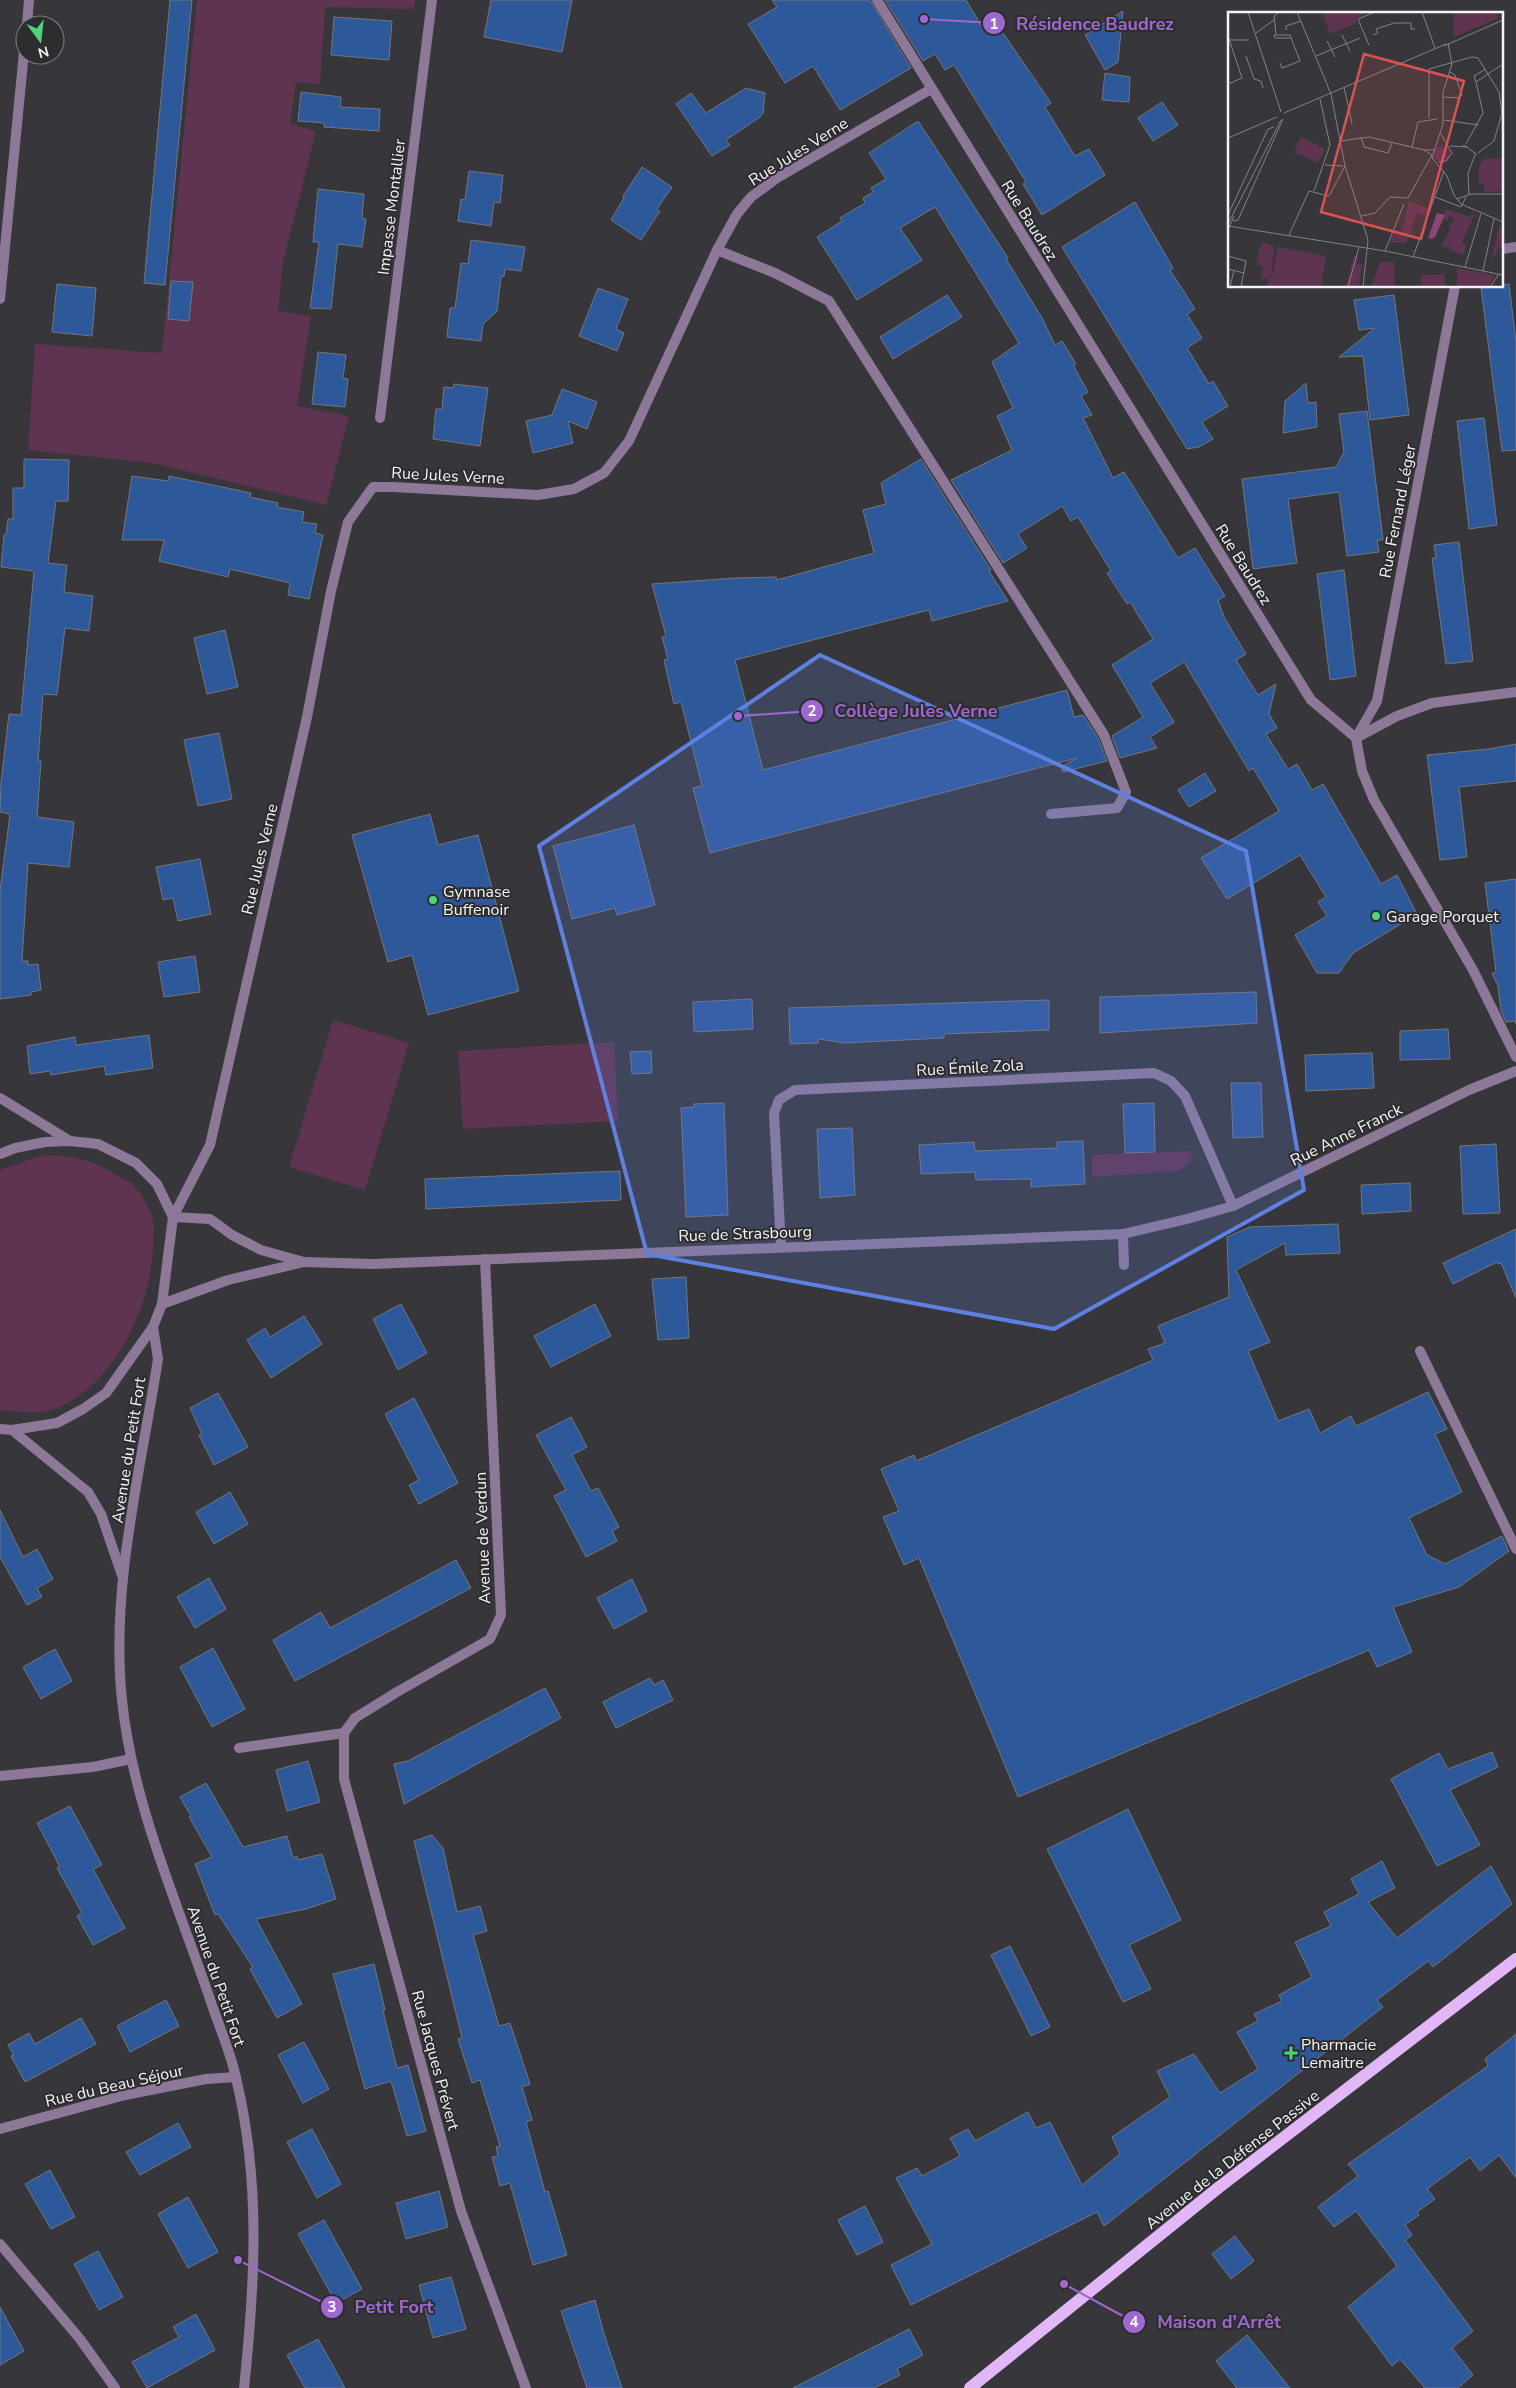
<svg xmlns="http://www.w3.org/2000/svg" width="1516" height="2388" viewBox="0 0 1516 2388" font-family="'Nunito Sans',sans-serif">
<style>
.green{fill:#5f3451}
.building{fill:#2d589a;stroke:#737679}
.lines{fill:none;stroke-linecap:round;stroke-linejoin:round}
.service{stroke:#8d7898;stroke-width:10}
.minor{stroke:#8d7898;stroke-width:10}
.primary{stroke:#e2b7f9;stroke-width:12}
.marked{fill:#5e80e1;fill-opacity:0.2;stroke:#5e80e1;stroke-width:4;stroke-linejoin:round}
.poi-dot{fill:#4cd676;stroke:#2d2d30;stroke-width:2}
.labels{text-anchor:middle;stroke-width:4;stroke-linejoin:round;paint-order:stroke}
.street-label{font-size:16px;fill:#f4f4f7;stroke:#2d2d30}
.poi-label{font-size:16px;fill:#f4f4f7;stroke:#2d2d30;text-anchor:start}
.inset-road{fill:none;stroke:#838386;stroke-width:1}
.view{fill:#dc5151;fill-opacity:0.15;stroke:#dc5151;stroke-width:2.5}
.inset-edge{fill:none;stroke:#f4f4f7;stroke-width:2.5}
.leader{fill:none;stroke:#9f68d0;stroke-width:2}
.callout-dot{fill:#9f68d0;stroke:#2d2d30;stroke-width:2}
.mark-label{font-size:15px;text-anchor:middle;font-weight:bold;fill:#fff}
.callout-label{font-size:18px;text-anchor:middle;font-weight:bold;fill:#9f68d0;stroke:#2d2d30;stroke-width:4;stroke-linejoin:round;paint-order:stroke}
</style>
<rect width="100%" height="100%" fill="#37373b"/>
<g class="green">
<path d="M197,0H415L414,9L325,7L320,84L296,82L290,124L316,131L283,262L278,311L311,316L297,406L349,416L326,505L153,463L28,450L35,344L162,353Z"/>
<path d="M333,1020L409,1043L365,1190L289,1167Z"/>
<path d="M614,1042L618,1121L463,1129L458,1051Z"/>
<path d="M1194,1151L1189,1163L1178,1171L1092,1177V1155Z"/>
<path d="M43,1155C74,1156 91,1159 118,1176C123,1179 131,1182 134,1186C141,1194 150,1210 153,1219C155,1227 153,1238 153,1246C151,1305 117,1381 60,1407C41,1415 20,1412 0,1410V1170Z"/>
</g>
<g class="building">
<path d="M170,0H192L165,285L144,283Z"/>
<path d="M491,0H572L562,52L484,37Z"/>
<path d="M772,0H870L911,68L840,110L813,66L785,83L748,24L777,7Z"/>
<path d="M885,0H966L984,30L996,23L1051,103L1045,107L1075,156L1089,149L1105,175L1042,215L1023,184L1026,182L954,65L945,70L935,54L923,61Z"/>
<path d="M1123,11L1118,62L1105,70L1085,35Z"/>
<path d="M334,17L392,21L389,60L331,55Z"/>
<path d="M1105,73L1130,77L1129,102L1102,100Z"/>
<path d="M746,88L765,93L763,113L760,117L726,140L730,145L712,156L676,104L691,93L706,113Z"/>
<path d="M301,92L341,97L340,107L380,109L379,131L324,127V123L298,121Z"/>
<path d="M1162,102L1178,125L1153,141L1138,118Z"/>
<path d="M918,121L1008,258L1006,259L1042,318L1055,345L1062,341L1076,364L1073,365L1088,392L1081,396L1092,415L1083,418L1113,478L1124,472L1178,558L1195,548L1225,596L1218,600L1224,617L1246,654L1236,660L1258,695L1276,684L1269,714L1277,728L1266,734L1288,769L1297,764L1312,790L1323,784L1381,884L1397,875L1417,914L1353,953L1339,973H1317L1295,935L1327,916L1318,902L1326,897L1300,855L1227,899L1201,858L1279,811L1253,768L1249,771L1184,662L1150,683L1174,722L1150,737L1157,748L1120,758L1112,736L1143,717L1112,665L1153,639L1130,602L1127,604L1107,573L1111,571L1078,517L1071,521L1062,506L1018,534L1027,548L1003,563L951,480L1012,450L997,416L1013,408L992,362L1019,343L935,207L900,228L922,260L857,300L817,237L842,221L840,218L865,203L863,198L873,192L871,188L886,179L869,153Z"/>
<path d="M642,167L672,187L657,209L660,211L641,240L611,220L624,198L623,196Z"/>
<path d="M469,171L503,175L500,203L494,202L491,226L458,221L461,199L465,200Z"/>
<path d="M318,189L364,194L362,218L366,219L362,247L338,244L331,309L310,308L319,242H313Z"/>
<path d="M1135,202L1173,268L1170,270L1195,309L1187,314L1202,338L1187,348L1209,384L1213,381L1228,406L1202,422L1213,439L1199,447L1187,449L1062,247Z"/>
<path d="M471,240L525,247L521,271L505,269L504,276L501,277L497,311L483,324L481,341L447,337L450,308H455L461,263L468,264Z"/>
<path d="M171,281L193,282L189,321L168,319Z"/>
<path d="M57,284L96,288L92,336L52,332Z"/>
<path d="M1509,284L1516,342V450L1502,451L1481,288Z"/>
<path d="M598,288L628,299L616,329L624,333L617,351L579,336Z"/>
<path d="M947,295L962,317L893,359L880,337Z"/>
<path d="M1394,295L1409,415L1370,420L1363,356L1339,357L1375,328L1359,330L1354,300Z"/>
<path d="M318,352L346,355L343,378L348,379L345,407L312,404Z"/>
<path d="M1306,383L1308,403L1316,402L1317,427L1283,433L1285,401Z"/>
<path d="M454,384L488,388L480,446L433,439L436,409H442L444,387L453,388Z"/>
<path d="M562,389L597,402L587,429L568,421L573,443L533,453L526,421L552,415Z"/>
<path d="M1367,411L1383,540H1377L1379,552L1347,556L1339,492L1288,499L1297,563L1253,569L1242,479L1336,467L1344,452L1339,414Z"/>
<path d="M1484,418L1497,525L1469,529L1457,421Z"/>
<path d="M24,459L69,460L68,501H56L48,563L67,565L64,592L93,596L89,631L65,628L57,695L43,694L38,761H41L37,817L74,822L69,867L28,863L22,961H28V965L38,964L41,990L31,992V995L0,999V891L10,814L0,812L1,782L9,714L21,715L34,571L1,567L4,535H6L8,519H13V488H24Z"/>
<path d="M921,459L991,570L989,571L1008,601L932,621L929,610L735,660L763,770L1067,690L1074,717L1083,715L1098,738L1107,761L1063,772L1061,767L1077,758L710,853L693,788L702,786L681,702L674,704L664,660L668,659L662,637L666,636L652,584L735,578L776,577L777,580L874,553L863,510L886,504L881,483Z"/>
<path d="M132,476L168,481L169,476L251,493L250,497L278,503L277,507L304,512L302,522L317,524L315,533L323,535L309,599L288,595L290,583L230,569L228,577L159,561L164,540H122Z"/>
<path d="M1459,542L1473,661L1446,664L1432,558H1436L1434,545Z"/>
<path d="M1344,570L1356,676L1330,680L1317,574Z"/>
<path d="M225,630L238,687L207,694L194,638Z"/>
<path d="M219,733L232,799L198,806L184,740Z"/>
<path d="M1516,744V781L1459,787L1467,857L1440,860L1427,755L1489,749Z"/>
<path d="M1205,773L1216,791L1189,807L1178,790Z"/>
<path d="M430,814L438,845L478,835L519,991L428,1015L412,955L388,962L352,835Z"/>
<path d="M634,825L655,905L617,915L615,908L572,919L553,846Z"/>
<path d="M200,859L211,914L178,921L173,898L163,900L156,867Z"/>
<path d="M1516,879V1024L1515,1021L1506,1022L1501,1011L1498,986L1492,973L1496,972L1485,883Z"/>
<path d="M195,956L200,992L164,997L158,962Z"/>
<path d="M1256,992L1257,1023L1100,1033V997Z"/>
<path d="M752,999L753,1029L694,1032L693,1002Z"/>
<path d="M1049,1000V1030L944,1034V1038L845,1043L819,1039L818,1043L790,1044L789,1008Z"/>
<path d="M1448,1029L1450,1059L1400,1060V1031Z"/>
<path d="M149,1035L153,1068L106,1075L104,1066L51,1075L50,1071L30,1074L27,1046L75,1037L76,1045Z"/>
<path d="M651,1051L652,1073L632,1074L630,1052Z"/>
<path d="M1372,1053L1374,1088L1306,1091L1305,1055Z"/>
<path d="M1231,1083H1261L1263,1137L1233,1138Z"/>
<path d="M724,1103L728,1215L686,1217L681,1108L694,1107V1104Z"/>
<path d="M1154,1103L1155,1152L1125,1153L1123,1104Z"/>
<path d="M852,1128L855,1195L820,1198L817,1129Z"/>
<path d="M1083,1141L1085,1184L1031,1187V1179L976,1180L975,1172L921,1174L919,1145L974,1142L975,1151L1002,1150L1057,1148V1142Z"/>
<path d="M1496,1144L1500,1213L1463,1214L1460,1146Z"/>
<path d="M620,1171L621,1200L426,1209L425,1179Z"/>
<path d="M1410,1183L1411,1211L1362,1214L1361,1185Z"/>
<path d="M1338,1224L1340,1253L1286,1255L1285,1243L1236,1270L1270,1342L1248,1351L1278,1421L1309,1409L1320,1433L1351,1416L1356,1426L1428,1392L1447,1429L1435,1434L1462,1492L1409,1518L1427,1555L1445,1564L1502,1536L1509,1551L1459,1587L1393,1607L1412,1652L1377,1667L1369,1650L1018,1797L919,1558L904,1565L883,1517L899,1511L881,1469L914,1455L916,1461L1153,1360L1148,1349L1165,1343L1158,1326L1229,1297L1227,1237L1250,1227Z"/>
<path d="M1516,1229V1298L1501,1263L1498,1264L1497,1262L1453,1284L1443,1263Z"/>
<path d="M686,1277L689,1338L658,1340L652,1279Z"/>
<path d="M401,1304L427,1353L398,1370L373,1319Z"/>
<path d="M595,1304L611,1336L551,1367L534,1336Z"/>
<path d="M304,1316L322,1344L271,1378L247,1340L265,1328L270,1337Z"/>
<path d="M218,1393L248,1447L214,1465L199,1435L202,1434L190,1408Z"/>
<path d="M414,1398L458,1483L419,1504L409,1485L419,1480L385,1414Z"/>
<path d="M571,1417L587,1447L572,1455L591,1491L598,1488L619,1527L612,1531L617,1541L586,1557L554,1496L566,1490L536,1435Z"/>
<path d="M230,1492L248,1524L214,1544L196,1512Z"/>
<path d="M0,1510L23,1557L37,1549L53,1579L37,1588L42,1597L27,1605L0,1557Z"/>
<path d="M456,1560L471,1588L295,1681L273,1640L321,1612L330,1628Z"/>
<path d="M209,1578L226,1609L195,1628L177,1597Z"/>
<path d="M632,1579L647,1611L614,1629L597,1598Z"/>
<path d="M213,1648L245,1709L212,1727L180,1667Z"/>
<path d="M55,1649L72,1681L41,1699L23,1667Z"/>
<path d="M650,1678L654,1685L663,1680L673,1700L616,1728L603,1702Z"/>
<path d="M545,1688L561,1718L404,1804L394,1764L408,1761Z"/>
<path d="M1492,1752L1498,1767L1450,1790L1480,1845L1437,1866L1391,1779L1439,1753L1448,1769Z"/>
<path d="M308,1761L320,1802L287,1811L276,1770Z"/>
<path d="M206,1783L243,1847L287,1836L293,1858L297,1856L298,1860L322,1854L336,1899L306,1909L256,1919L302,2004L277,2018L250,1969L253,1967L218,1914L215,1915L195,1864L212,1857L189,1817L191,1816L180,1797Z"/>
<path d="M70,1806L102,1865L93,1869L125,1928L93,1945L77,1916L82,1913L57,1868L60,1867L37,1823Z"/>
<path d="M1128,1809L1181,1920L1129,1945L1151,1989L1123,2002L1047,1849Z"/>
<path d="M432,1835L443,1848L457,1912L480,1906L487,1931L473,1935L499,2026L510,2023L530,2084L522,2087L532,2120L526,2122L545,2192L548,2191L567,2255L533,2265L510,2183L500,2186L492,2157L498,2156L496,2147L500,2146L480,2080L472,2083L458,2039L462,2038L414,1841Z"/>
<path d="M1382,1861L1395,1888L1368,1902L1397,1938L1491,1866L1512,1904L1433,1967L1428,1961L1377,2000L1383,2007L1104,2226L1097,2212L911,2305L891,2265L932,2244L896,2178L917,2168L922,2176L960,2156L950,2138L968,2129L975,2141L1028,2112L1036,2128L1050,2122L1082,2185L1120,2154L1112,2137L1170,2097L1157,2071L1194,2054L1220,2093L1258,2069L1237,2032L1258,2021L1254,2014L1282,2001L1279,1995L1312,1977L1295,1942L1331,1926L1324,1912L1359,1894L1351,1879Z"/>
<path d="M1010,1946L1050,2027L1031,2036L991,1955Z"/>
<path d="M374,1964L385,2010L383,2011L397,2068L408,2065L426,2131L407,2136L391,2081L365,2089L333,1974Z"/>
<path d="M166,2000L179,2026L130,2052L117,2026Z"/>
<path d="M81,2018L96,2044L25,2082L11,2056L14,2055L8,2045L29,2033L35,2044Z"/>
<path d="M1516,2034V2178L1499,2155L1480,2171L1470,2157L1427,2189L1435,2199L1417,2212L1419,2215L1405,2225L1412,2235L1405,2240L1473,2331L1452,2348L1473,2375L1458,2388H1425L1400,2359L1392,2366L1348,2307L1397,2266L1356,2211L1334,2227L1318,2207L1358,2176L1348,2164L1488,2066L1485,2059Z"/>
<path d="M304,2042L329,2089L303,2103L278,2055Z"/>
<path d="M178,2123L191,2147L140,2175L126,2152Z"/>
<path d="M312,2129L341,2184L317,2198L287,2142Z"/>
<path d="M50,2170L75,2217L51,2229L25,2184Z"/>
<path d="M439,2191L448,2227L406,2239L396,2203Z"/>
<path d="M188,2197L218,2252L188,2268L158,2214Z"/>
<path d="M865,2206L883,2242L857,2255L838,2220Z"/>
<path d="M324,2220L362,2289L336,2303L298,2234Z"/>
<path d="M1235,2236L1254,2261L1231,2279L1212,2254Z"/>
<path d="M98,2251L123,2297L99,2310L74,2264Z"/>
<path d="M451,2277L466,2329L433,2338L419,2285Z"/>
<path d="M595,2300L604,2334L622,2388H587L561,2311Z"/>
<path d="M0,2307L24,2351L0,2365Z"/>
<path d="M196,2314L215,2350L147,2388L132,2362L179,2337L173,2327Z"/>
<path d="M909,2329L923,2355L897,2369L900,2375L874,2388H793Z"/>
<path d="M1247,2335L1290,2388H1237L1216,2361Z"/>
<path d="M318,2339L333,2366L345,2388H305L287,2355Z"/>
</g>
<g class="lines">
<g class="service">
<path d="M717,250L775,273L829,301L1104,735L1126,792L1117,808L1051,814"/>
<path d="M1123,1234L1124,1265"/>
</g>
<g class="minor">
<path d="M877,0L1311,700L1356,738L1362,771L1374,800L1473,970L1516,1057"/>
<path d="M27,25L29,0"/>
<path d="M1502,249L1516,247"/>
<path d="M0,299L25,42"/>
<path d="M380,418L432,0"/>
<path d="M1356,738L1377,701L1455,286"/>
<path d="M1356,738L1397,716L1432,703L1516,692"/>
<path d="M0,1098L70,1141"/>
<path d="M0,1154L15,1148L45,1142L70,1141L98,1144L136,1163L157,1184L173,1217L162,1304L153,1327L106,1393L83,1409L57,1423L12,1430L0,1429"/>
<path d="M781,1247L774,1113L779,1100L795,1090L1154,1073L1171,1081L1185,1096L1233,1206"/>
<path d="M304,1262L373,1264L1123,1234L1187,1219L1233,1206L1469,1090L1516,1071"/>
<path d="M162,1304L228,1280L304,1262L261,1250L232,1235L210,1219L173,1217L210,1145L307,717L331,591L348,522L373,487H393L538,495L574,489L604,473L629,441L717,250L737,214L751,197L777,178L931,89"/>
<path d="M153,1327L158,1359C141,1469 110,1588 122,1700C133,1807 179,1906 213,2008C221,2031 231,2054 236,2078C261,2181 255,2284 244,2388"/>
<path d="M1420,1351L1516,1549"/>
<path d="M12,1430L88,1492L101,1514L123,1578"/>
<path d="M344,1733V1779L461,2211L526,2388"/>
<path d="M344,1733L355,1718L397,1692L490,1639L501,1615L485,1259"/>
<path d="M239,1748L344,1733"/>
<path d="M0,1776L93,1767L131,1759"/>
<path d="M0,2129L125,2095L206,2079L236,2077"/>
<path d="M0,2244L80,2339L115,2388"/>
</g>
<path class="primary" d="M970,2388L1218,2188L1516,1959"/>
</g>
<path class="marked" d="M820,655L1246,851L1304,1190L1054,1329L647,1254L539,846Z"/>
<g class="poi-dot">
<circle cx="433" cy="900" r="5"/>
<circle cx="1376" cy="916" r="5"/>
<path d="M1288.5 2045.5h5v5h5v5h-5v5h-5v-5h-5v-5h5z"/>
</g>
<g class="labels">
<g class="street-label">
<text transform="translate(798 151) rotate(-32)" y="6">Rue Jules Verne</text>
<text transform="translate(391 207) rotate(-83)" y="6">Impasse Montallier</text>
<text transform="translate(1030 220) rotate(58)" y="6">Rue Baudrez</text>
<text transform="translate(448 475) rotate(3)" y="6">Rue Jules Verne</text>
<text transform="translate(1397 511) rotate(-79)" y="6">Rue Fernand Léger</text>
<text transform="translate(1244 564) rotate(58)" y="6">Rue Baudrez</text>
<text transform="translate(259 859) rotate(-77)" y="6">Rue Jules Verne</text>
<text transform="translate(970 1067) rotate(-3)" y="6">Rue Émile Zola</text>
<text transform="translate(1346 1134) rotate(-26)" y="6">Rue Anne Franck</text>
<text transform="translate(745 1233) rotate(-2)" y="6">Rue de Strasbourg</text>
<text transform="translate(128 1450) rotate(-81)" y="6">Avenue du Petit Fort</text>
<text transform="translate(482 1538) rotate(-92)" y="6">Avenue de Verdun</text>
<text transform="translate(217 1976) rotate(71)" y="6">Avenue du Petit Fort</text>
<text transform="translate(436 2060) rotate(75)" y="6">Rue Jacques Prévert</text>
<text transform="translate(114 2085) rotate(-13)" y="6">Rue du Beau Séjour</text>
<text transform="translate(1232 2159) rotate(-38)" y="6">Avenue de la Défense Passive</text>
</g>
<g class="poi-label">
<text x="443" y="897">Gymnase<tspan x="443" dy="18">Buffenoir</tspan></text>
<text x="1386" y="922">Garage Porquet</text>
<text x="1301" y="2050">Pharmacie<tspan x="1301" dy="18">Lemaitre</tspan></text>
</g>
</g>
<g transform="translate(1228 12)">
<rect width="275" height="275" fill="#37373b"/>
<path d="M94,0H142L128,6L129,11L102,22ZM225,0H270V6L226,25ZM73,125L97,137L90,151L66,140ZM206 142a8 8 0 1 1 16 0a8 8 0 1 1-16 0ZM275,146V179L256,180V172H251V155L255,147ZM181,188L200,197L197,204L189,201L178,231L162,230L166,219L172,221L175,216ZM218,197L242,205L247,201L234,231L238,233L235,243L221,238L222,234L213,235L223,216L221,211H225L227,206L221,203L219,209L215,207ZM274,214L275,236L271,234L267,244L264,245L271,215ZM33,230L46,234L43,269L50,235L98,244L93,275H39L41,267L33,266L35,254L28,253ZM126,244H130L129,252L134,253L131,275H118ZM152,250H166L167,275H143ZM229,256L265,263L267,265L260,275H229ZM216,262L217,275H193L192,263Z" fill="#5f3451"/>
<path d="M209,201L217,203L207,225L203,227L200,226Z" fill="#8d4476"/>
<path class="inset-road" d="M20,0L53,100M69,0L103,82L117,154L140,228L135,275M194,0L207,36M58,18V14L73,9M28,21L46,8M48,22L46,4L51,0M114,23L122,39M145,23L150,21L148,17L166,11H183V17H187M0,24L14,66L0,72M1,28H21M99,29L107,45M220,31L224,52L215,80V112L204,146L219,164L226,183L233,192L275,210M141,33L130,7L147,0M216,34L275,8M18,44L26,67L33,69L35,76M88,44L132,26M52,51L54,56L72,49L62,23H46L47,26H63M258,57L246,64L248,70L275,52M116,75L124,112M215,85L231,86L234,83L227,63L222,60M56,101L218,32M201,106V57L244,45L250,46L271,80L274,101L266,129L250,141M216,108L250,113M133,125L136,135L160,141L164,131M0,126L49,105M112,129L141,125L196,138M238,132L255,101L248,70M222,134L239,135L235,133M184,135L190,110L209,107M239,135L249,143L246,140M210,150L218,149L224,141L213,122M97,153L115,154M86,179L102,133L92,87M241,183L240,161L247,143M207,185L233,195L238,185M229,187L243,182H275M0,203L40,117L46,115M134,204L147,201L162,185L180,186L204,143L196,138H206M5,209L10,208L55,107M0,212L53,108M0,214L157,239L275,263M0,218L6,204M61,223L81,179L101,184L117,154M157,239L176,192M0,244L18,249L13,275M185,245L216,159M237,255L253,202M0,257L16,261M255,259L266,207M2,275L6,258M120,275L131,235M262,275L271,262"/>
<path class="view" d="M136,42L236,69L193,227L93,200Z"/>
<rect width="275" height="275" class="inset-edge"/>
</g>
<path class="leader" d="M924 19L994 23M738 716L812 711M238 2260L332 2307M1064 2284L1134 2322"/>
<g class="callout-dot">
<circle cx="924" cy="19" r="5"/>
<circle cx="738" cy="716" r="5"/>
<circle cx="238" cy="2260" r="5"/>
<circle cx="1064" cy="2284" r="5"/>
<circle cx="994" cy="23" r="12"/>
<circle cx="812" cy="711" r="12"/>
<circle cx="332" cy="2307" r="12"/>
<circle cx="1134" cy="2322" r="12"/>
</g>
<g class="mark-label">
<text x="994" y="29">1</text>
<text x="812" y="716">2</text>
<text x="332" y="2312">3</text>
<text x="1134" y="2327">4</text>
</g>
<g class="callout-label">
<text x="1095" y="30">Résidence Baudrez</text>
<text x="916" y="717">Collège Jules Verne</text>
<text x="394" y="2313">Petit Fort</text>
<text x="1219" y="2328">Maison d'Arrêt</text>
</g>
<g transform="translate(40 40) rotate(165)"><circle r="24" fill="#2d2d30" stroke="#7d7d80"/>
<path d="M0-4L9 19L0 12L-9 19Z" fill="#4cd676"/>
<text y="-8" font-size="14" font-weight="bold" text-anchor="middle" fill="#f4f4f7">N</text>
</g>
</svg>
